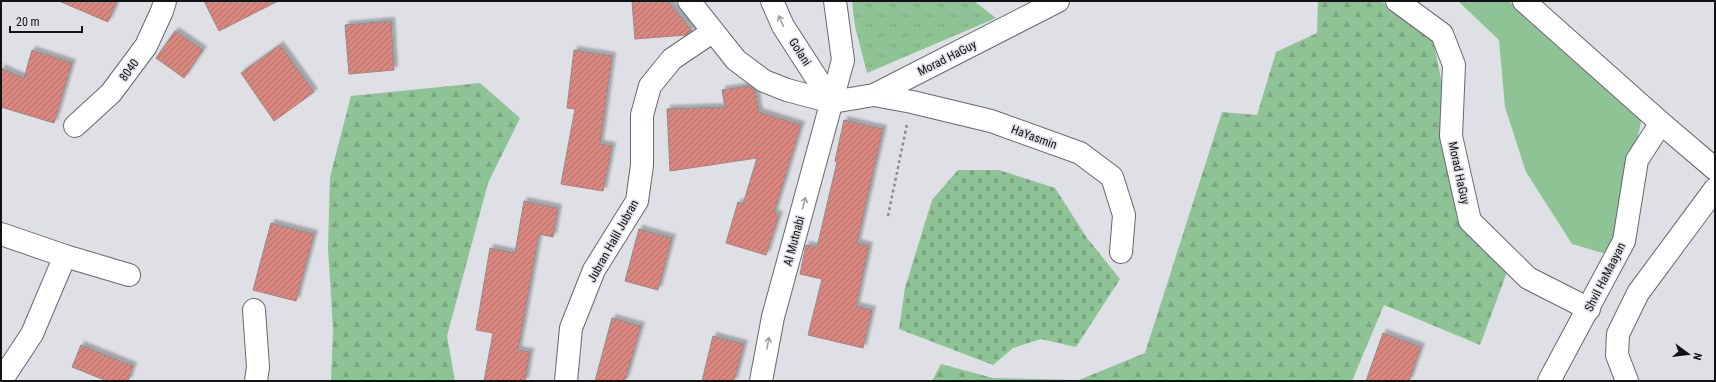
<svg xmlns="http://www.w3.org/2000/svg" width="1716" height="382" viewBox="0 0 1716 382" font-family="'Roboto Condensed',sans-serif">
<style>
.grass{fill:#8dc395}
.forest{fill:url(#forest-firs)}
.cemetery{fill:url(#cemetery-stones)}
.park{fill:url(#park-tufts)}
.building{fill:url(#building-hatch);stroke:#908a89;filter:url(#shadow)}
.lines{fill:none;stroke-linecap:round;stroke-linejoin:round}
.minor-casing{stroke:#66686c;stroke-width:24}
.major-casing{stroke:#66686c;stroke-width:24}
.path{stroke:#898b8f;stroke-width:2.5;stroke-dasharray:3 3;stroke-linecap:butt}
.minor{stroke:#fff;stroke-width:22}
.major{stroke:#fff;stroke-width:22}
.oneway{stroke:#a0a0a1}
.labels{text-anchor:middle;stroke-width:3;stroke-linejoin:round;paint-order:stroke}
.street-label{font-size:12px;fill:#111214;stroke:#dee0e5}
</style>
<defs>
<pattern id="forest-firs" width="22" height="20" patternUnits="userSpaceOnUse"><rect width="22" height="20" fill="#8dc395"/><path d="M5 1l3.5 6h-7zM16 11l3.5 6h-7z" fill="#79a680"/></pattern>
<pattern id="cemetery-stones" width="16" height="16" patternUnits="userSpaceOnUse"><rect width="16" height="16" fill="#8dc395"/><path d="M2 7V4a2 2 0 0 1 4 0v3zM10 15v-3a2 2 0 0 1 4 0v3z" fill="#79a680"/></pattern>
<pattern id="park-tufts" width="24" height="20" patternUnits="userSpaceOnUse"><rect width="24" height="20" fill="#8dc395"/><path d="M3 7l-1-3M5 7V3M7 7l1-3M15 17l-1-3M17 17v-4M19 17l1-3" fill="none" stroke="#79a680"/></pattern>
<pattern id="building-hatch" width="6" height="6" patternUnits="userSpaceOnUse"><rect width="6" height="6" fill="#da8780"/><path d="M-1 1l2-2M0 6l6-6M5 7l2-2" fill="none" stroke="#af6d68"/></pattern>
<filter id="shadow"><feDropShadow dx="3.5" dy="-3.5" stdDeviation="1" flood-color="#0004"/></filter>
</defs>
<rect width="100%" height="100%" fill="#dee0e5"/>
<path class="grass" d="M1458,1H1509L1642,117L1613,256L1572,244L1526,172L1505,107L1499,40Z"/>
<g class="forest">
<path d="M1318,1H1380L1431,28L1456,157L1482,226L1510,264L1480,345L1384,305L1352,381H932L941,364L993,378L1079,380L1145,353L1222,112L1257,115L1276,52L1317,33Z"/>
<path d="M480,83L520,118L488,183L447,336L455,381H331L333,329L328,248L330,177L351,96Z"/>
</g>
<path class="cemetery" d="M958,170H999L1055,188L1087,238L1120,279L1076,347L1041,339L1013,348L993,365L899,329L905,288L932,200Z"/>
<path class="park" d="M852,1H974L996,18L867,73L855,26Z"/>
<g class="building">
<path d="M59,1H117L108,22Z"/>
<path d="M204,1H278L219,31Z"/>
<path d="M632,1H668L692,31L686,35L635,39Z"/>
<path d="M391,21L394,70L349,74L345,25Z"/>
<path d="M175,31L203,50L184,78L156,58Z"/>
<path d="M280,45L314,92L274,121L241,73Z"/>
<path d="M32,50L72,63L54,123L1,107V68L24,78Z"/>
<path d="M574,50L612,56L600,144L612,146L603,191L561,184L575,109L567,108Z"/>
<path d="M749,86L755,90L759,112L801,125L774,213L779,215L766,255L726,243L738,202L743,204L757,158L670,171L667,109L725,107L722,90Z"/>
<path d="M844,120L883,129L857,243L869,246L856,306L872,310L863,348L808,335L822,279L800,274L806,245L817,247L837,162L835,161Z"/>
<path d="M524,201L558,208L553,237L539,234L518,350L530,352L525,381H484L493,333L476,330L490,248L515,253Z"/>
<path d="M271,223L314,234L296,301L253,290Z"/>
<path d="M639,229L672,238L658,290L625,281Z"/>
<path d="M612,318L641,326L625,381H595Z"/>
<path d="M1383,333L1421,347L1409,381H1366Z"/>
<path d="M713,336L744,344L734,381H702Z"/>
<path d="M81,345L133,366L128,381H107L72,367Z"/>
</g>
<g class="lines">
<g class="minor-casing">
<g id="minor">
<path d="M689,1L736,60L764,81L787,90L832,102L874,95L1058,1"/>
<path d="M772,1L783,26L832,102"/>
<path d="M1397,1L1442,34L1454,65L1451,136L1470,221L1528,278L1589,309"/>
<path d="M874,95L912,102L991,121L1080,153L1112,177L1124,215L1121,252"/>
<path d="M75,126L111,93L146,46L162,11L165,1"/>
<path d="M1,234L65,256L129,275"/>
<path d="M254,310L258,367L256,381"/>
<path d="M1,381L32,334L65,256"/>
<path d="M566,381L571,328L594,270L637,201L642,165V115L650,86L672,59L712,32"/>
<path d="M761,381L773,317L843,60L835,1"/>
<path d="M1549,381L1624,241L1637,160L1661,123"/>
<path d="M1627,381L1617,355L1618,334L1638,293L1715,189"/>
</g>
</g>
<g class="major-casing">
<path id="major" d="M1524,1L1661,123L1715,169"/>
</g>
<path class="path" d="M888,216L907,124"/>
<use href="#minor" class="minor"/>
<use href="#major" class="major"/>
</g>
<defs><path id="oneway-shaft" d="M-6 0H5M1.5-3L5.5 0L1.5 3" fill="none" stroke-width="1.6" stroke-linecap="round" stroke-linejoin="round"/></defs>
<g class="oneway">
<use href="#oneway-shaft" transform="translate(781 21) rotate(-115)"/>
<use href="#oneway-shaft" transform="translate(804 203) rotate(-75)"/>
<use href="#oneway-shaft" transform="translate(768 343) rotate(-80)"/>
</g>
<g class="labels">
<g class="street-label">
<text transform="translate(800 52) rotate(57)" y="4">Golani</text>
<text transform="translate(947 58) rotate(-27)" y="4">Morad HaGuy</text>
<text transform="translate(129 70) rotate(-54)" y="4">8040</text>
<text transform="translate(1034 137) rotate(20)" y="4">HaYasmin</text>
<text transform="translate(1459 173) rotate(78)" y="4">Morad HaGuy</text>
<text transform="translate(613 241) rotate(-61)" y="4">Jubran Halil Jubran</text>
<text transform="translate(794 241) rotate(-75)" y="4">Al Mutnabi</text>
<text transform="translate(1605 277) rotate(-63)" y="4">Shvil HaMaayan</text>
</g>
</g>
<rect width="1716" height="382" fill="none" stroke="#111214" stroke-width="4"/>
<g transform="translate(1688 354) rotate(105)" stroke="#dee0e5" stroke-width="3" paint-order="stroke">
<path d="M0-3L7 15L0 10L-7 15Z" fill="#111214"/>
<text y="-6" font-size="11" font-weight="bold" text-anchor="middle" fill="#111214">N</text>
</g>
<path d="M10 26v6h72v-6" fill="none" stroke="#111214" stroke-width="2"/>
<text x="16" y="26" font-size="12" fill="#111214" stroke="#dee0e5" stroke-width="3" paint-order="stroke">20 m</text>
</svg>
